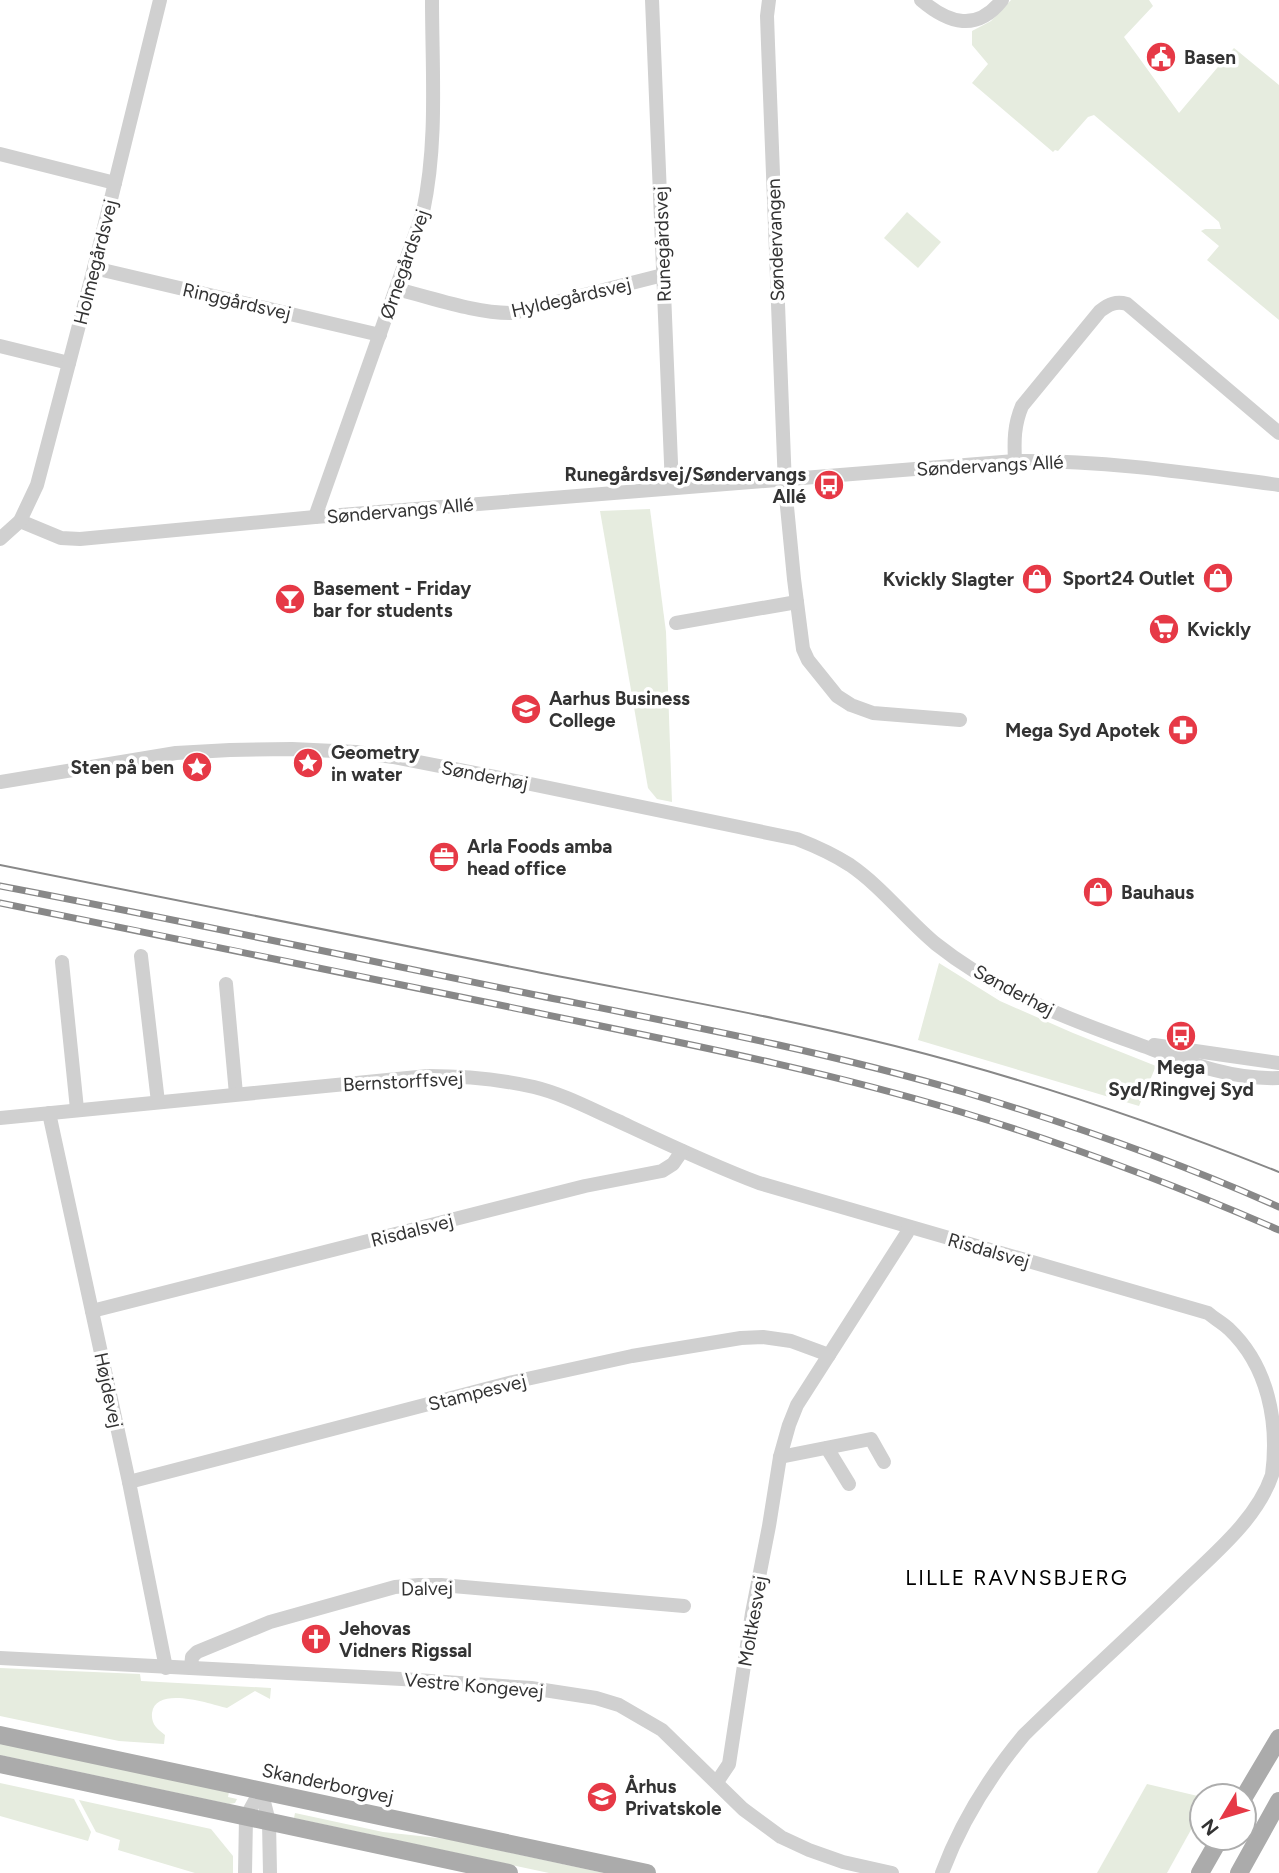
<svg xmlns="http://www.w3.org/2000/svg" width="1279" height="1873" viewBox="0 0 1279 1873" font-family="Figtree,sans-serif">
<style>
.green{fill:#e6ecdf}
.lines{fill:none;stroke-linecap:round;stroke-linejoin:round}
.minor{stroke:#d0d0d0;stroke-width:14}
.major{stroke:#ababab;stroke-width:18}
.tram{stroke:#888;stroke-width:2}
.rail-casing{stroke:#888;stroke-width:7}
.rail{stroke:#fff;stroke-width:4.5;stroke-dasharray:13;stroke-linecap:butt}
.labels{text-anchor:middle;stroke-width:7;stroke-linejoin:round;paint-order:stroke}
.poi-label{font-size:19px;font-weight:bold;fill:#333;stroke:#fff;text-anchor:start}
.street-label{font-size:19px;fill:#333;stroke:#fff}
.neighbourhood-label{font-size:21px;letter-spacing:2px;fill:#000;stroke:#fff}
</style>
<rect width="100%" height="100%" fill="#fff"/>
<g class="green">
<path d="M1011,0H1149L1153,6L1124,37L1179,113L1234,48L1279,85V320L1207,260L1219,246L1201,231L1205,229H1221L1219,222L1094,115L1088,117L1058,151L1055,150L1053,152L972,83L988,64L972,45V31L991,21Z"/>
<path d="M907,212L941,242L918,268L884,238Z"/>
<path d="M650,509L666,632L672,802L657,799L648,788L600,511Z"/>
<path d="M939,963L1000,1001L1073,1033L1156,1066L1139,1106L918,1040Z"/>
<path d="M0,1668L140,1674L141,1681L271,1688L270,1699L255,1691L227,1708C210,1704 156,1685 152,1713C151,1724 157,1729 165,1735L164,1744L119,1741L0,1716Z"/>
<path d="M0,1743L229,1792L228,1797L237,1799L235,1803L229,1804L0,1755Z"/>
<path d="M0,1783L74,1799L91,1832L88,1841L0,1816Z"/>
<path d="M1147,1784L1202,1797V1810L1167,1873H1097Z"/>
<path d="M79,1800L211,1829L233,1856V1873H195L118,1850L120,1840L96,1832Z"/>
<path d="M295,1813L383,1832L447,1839L604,1873H549L294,1818Z"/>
</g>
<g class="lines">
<g class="minor">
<path d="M652,0L672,487"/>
<path d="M769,0L767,16L768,44L785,486L794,579L803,649L808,660L837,696L851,705L873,713L960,720"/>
<path d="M921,0C949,24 977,32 1002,0"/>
<path d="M0,154L115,183"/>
<path d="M94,268L380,335"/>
<path d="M396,289C434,298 474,313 513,313L663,275"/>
<path d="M0,346L69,363"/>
<path d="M1015,461C1014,441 1014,425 1022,406L1100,311C1109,304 1116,301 1127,304L1279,433"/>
<path d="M315,517L423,212C438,142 432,70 432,0"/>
<path d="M20,521L61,538L80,539L315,517L1015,461C1105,460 1190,473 1279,485"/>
<path d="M0,539L20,521L37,485L94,268L160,0"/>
<path d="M676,623L797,602"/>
<path d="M0,782L176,753L230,750L292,749L356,752L393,757L511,780L797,839C815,846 833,854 850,865C882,887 906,919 936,944C995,991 1065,1018 1135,1043C1182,1060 1228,1080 1279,1078"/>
<path d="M141,956L158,1102"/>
<path d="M62,962L77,1109"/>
<path d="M226,984L236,1094"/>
<path d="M1154,1045L1279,1063"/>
<path d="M49,1113L129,1482L166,1668"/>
<path d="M0,1118L428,1076C464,1076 499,1079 534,1087C563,1094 591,1109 618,1121C665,1143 711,1165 759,1183L1208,1313C1215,1319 1223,1323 1229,1329C1268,1366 1279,1422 1272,1475C1257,1519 1215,1553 1182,1585C1130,1636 1076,1684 1024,1735C989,1777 961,1822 942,1873"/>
<path d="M92,1311L585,1186L662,1171L673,1164L682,1151"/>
<path d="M827,1448L849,1484"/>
<path d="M780,1457L871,1439L884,1462"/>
<path d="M129,1482L513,1382L632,1356L741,1338L763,1337L791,1341L829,1355"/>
<path d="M0,1658L402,1679L531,1688L596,1698L619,1705L662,1730L743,1809L781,1837L809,1850L843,1862L892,1873"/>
<path d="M191,1668L192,1657L197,1652L270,1622L395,1587L419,1585H441L684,1606"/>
<path d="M717,1782L729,1764L752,1613L769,1526L780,1457L789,1425L797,1405L907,1233L909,1227"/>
<path d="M261,1790L269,1822L270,1873"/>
<path d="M245,1873L246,1817L261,1790"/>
</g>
<g class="major">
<path d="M0,1735L647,1873"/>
<path d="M0,1764L509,1873"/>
<path d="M1244,1797L1279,1738"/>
<path d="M1200,1873L1220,1838"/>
<path d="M1239,1873L1279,1801"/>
</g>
<path class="tram" d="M0,865C178,900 355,936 532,971C653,995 776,1016 895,1046C1026,1079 1154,1122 1279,1172"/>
<g class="rail-casing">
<g id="rail">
<path d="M0,886C174,919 347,956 521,992C670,1022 821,1050 967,1093C1073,1125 1178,1162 1279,1207"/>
<path d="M0,903C165,936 330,970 495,1004C651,1037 809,1066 961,1112C1070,1145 1175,1185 1279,1230"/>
</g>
</g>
<use href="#rail" class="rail"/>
</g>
<defs>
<g id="civic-disc" transform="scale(1.575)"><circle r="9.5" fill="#e63946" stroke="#fff"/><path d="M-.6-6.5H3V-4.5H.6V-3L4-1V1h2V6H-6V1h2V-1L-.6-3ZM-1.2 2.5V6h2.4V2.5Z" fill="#fff"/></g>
<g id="bus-disc" transform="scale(1.575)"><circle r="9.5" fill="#e63946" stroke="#fff"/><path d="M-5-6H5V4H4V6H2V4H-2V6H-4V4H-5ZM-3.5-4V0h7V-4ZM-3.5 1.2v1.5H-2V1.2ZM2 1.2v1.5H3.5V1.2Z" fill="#fff"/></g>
<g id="shop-disc" transform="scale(1.575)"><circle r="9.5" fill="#e63946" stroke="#fff"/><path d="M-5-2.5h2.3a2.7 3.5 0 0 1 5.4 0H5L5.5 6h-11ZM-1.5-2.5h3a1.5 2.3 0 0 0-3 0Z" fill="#fff"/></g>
<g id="bar-disc" transform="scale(1.575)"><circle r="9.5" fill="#e63946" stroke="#fff"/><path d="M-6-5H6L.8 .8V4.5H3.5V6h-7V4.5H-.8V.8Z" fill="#fff"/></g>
<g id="supermarket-disc" transform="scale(1.575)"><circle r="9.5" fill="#e63946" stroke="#fff"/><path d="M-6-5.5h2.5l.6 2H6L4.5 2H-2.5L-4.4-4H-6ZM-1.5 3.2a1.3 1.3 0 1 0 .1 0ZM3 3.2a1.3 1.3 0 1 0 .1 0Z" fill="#fff"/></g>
<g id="school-disc" transform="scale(1.575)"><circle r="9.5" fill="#e63946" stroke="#fff"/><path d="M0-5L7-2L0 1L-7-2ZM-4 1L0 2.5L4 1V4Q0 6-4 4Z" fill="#fff"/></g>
<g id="pharmacy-disc" transform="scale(1.575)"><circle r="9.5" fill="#e63946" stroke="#fff"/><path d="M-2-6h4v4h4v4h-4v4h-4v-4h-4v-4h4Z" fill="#fff"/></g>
<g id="sight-disc" transform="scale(1.575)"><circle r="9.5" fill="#e63946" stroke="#fff"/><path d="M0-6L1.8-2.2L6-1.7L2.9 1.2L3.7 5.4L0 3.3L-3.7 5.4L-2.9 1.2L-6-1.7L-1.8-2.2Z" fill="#fff"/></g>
<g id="office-disc" transform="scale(1.575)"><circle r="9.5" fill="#e63946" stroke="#fff"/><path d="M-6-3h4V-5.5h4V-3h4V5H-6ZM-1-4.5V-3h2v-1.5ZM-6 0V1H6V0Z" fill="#fff"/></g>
<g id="church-disc" transform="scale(1.575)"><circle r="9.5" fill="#e63946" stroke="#fff"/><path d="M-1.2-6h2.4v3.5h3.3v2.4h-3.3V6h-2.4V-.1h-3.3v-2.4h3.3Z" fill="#fff"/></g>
</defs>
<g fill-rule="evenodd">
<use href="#civic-disc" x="1161" y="57"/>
<use href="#bus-disc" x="829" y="485"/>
<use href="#shop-disc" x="1218" y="578"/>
<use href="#shop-disc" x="1037" y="579"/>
<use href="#bar-disc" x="290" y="599"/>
<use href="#supermarket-disc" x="1164" y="629"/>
<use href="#school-disc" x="526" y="709"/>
<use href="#pharmacy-disc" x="1183" y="730"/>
<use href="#sight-disc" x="308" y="763"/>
<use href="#sight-disc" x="197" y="767"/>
<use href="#office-disc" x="444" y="857"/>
<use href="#shop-disc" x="1098" y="892"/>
<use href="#bus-disc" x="1181" y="1036"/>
<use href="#church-disc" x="316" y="1639"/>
<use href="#school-disc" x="602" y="1797"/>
</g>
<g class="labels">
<g class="poi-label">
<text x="1184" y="64">Basen</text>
<text x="806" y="481" text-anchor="end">Runegårdsvej/Søndervangs<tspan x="806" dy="22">Allé</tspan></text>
<text x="1195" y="585" text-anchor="end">Sport24 Outlet</text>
<text x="1014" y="586" text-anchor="end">Kvickly Slagter</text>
<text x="313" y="595">Basement - Friday<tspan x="313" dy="22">bar for students</tspan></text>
<text x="1187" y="636">Kvickly</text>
<text x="549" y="705">Aarhus Business<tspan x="549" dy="22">College</tspan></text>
<text x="1160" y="737" text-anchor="end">Mega Syd Apotek</text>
<text x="331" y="759">Geometry<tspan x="331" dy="22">in water</tspan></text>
<text x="174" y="774" text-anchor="end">Sten på ben</text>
<text x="467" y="853">Arla Foods amba<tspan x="467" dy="22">head office</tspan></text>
<text x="1121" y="899">Bauhaus</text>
<text x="1181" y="1074" text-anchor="middle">Mega<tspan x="1181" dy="22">Syd/Ringvej Syd</tspan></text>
<text x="339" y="1635">Jehovas<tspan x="339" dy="22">Vidners Rigssal</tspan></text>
<text x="625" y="1793">Århus<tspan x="625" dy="22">Privatskole</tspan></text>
</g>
<g class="street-label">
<text transform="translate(775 240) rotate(-92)" y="7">Søndervangen</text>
<text transform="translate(662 244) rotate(-92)" y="7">Runegårdsvej</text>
<text transform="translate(95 262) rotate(-76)" y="7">Holmegårdsvej</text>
<text transform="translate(404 264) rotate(-71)" y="7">Ørnegårdsvej</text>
<text transform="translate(571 297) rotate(-13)" y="7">Hyldegårdsvej</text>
<text transform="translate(237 301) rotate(13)" y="7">Ringgårdsvej</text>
<text transform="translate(990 465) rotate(-3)" y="7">Søndervangs Allé</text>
<text transform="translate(400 510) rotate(-5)" y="7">Søndervangs Allé</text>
<text transform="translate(485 775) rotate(11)" y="7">Sønderhøj</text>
<text transform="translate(1014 990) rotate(28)" y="7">Sønderhøj</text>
<text transform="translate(403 1081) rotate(-3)" y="7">Bernstorffsvej</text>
<text transform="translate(412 1230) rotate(-14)" y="7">Risdalsvej</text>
<text transform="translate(989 1250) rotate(16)" y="7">Risdalsvej</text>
<text transform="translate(109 1390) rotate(78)" y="7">Højdevej</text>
<text transform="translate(477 1392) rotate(-14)" y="7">Stampesvej</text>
<text transform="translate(427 1588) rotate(-1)" y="7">Dalvej</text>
<text transform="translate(752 1621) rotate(-80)" y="7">Moltkesvej</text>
<text transform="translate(474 1685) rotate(5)" y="7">Vestre Kongevej</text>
<text transform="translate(328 1783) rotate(12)" y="7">Skanderborgvej</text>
</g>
<g class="neighbourhood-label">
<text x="1017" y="1585">LILLE RAVNSBJERG</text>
</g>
</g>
<g transform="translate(1223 1817) rotate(232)"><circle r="33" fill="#ffffff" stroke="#adadad" stroke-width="2"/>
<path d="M0-5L12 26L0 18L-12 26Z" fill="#e63946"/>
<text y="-10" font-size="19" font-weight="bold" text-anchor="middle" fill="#333333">N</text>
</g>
</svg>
